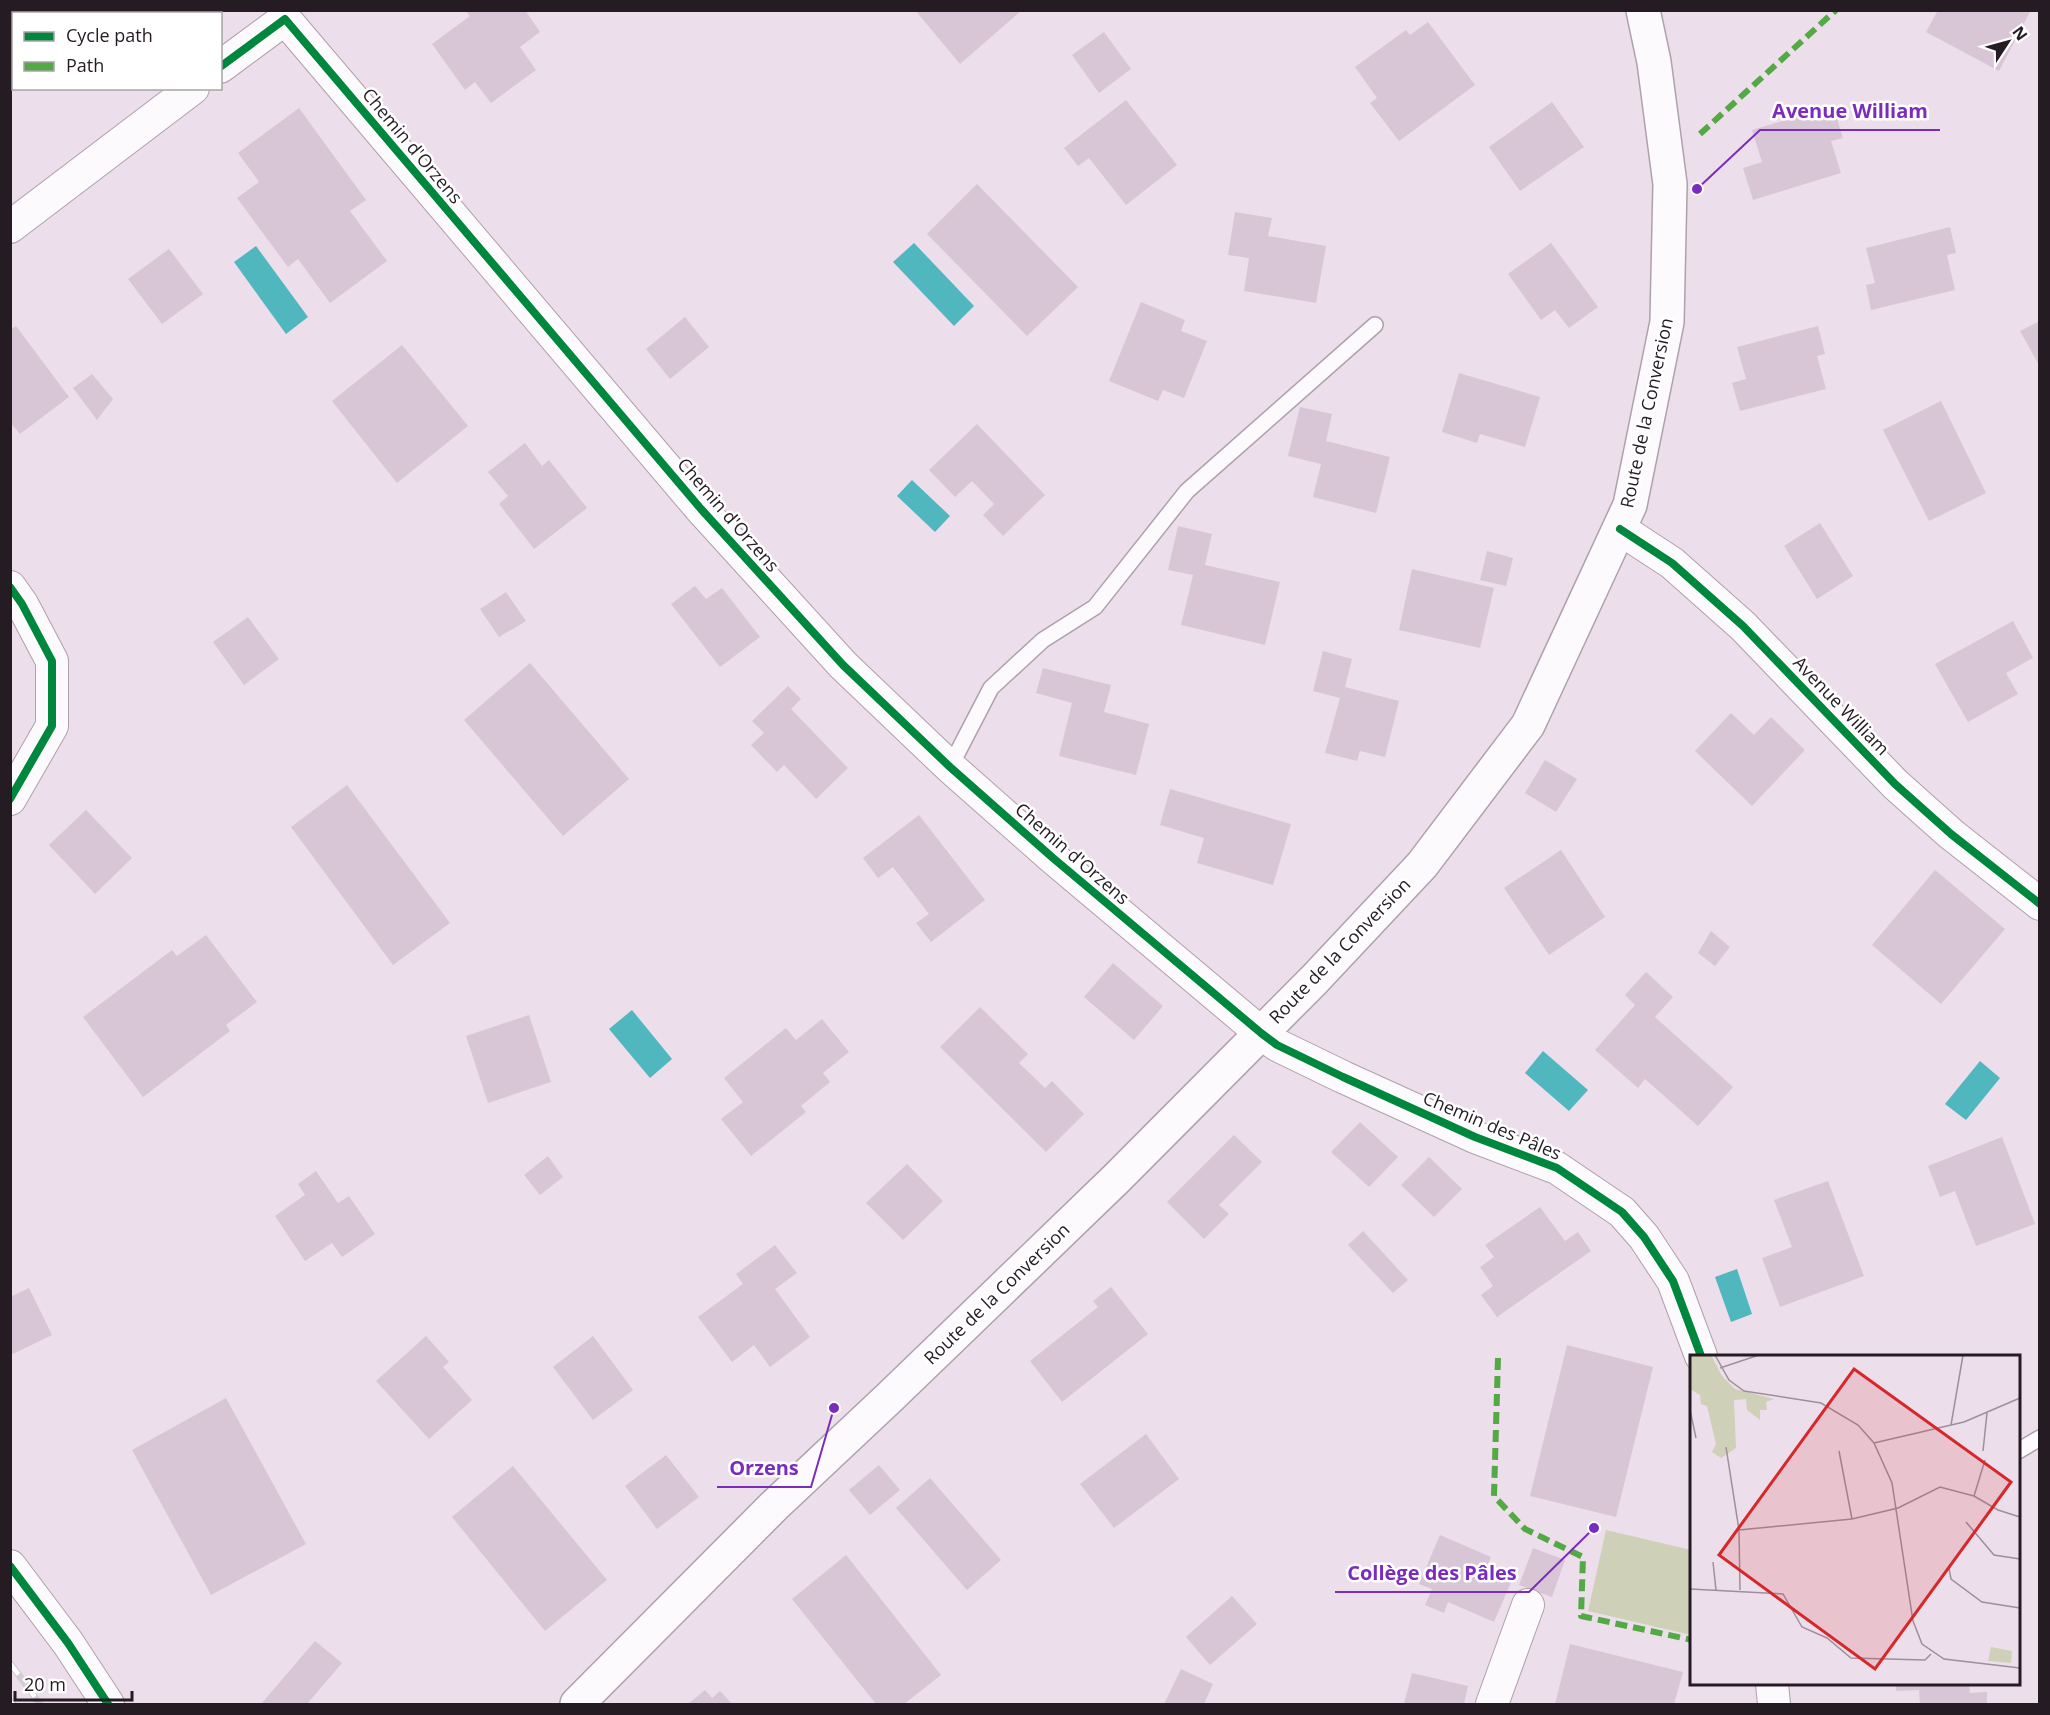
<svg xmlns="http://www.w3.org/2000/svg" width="2050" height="1715" viewBox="0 0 2050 1715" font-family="'Open Sans',sans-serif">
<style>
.green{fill:#ced1b7}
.water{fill:#51b7bf}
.building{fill:#d8c6d6}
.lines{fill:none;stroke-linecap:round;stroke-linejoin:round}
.service-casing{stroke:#ada1ab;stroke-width:18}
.minor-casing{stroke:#ada1ab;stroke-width:34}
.secondary-casing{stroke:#ada1ab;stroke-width:36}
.service{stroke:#fcfafc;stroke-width:15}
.minor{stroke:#fcfafc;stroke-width:32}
.secondary{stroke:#fcfafc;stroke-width:33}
.rail-casing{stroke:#d2cdd2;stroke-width:7}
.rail{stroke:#fff;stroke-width:4.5;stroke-dasharray:14;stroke-linecap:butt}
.quiet{stroke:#53a943;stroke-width:6;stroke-dasharray:12 6;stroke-linecap:butt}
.cycleway-casing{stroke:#fff;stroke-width:11}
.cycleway{stroke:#00873e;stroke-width:8}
.labels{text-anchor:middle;stroke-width:5;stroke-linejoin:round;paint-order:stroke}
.street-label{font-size:18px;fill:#241b23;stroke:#fff}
.inset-road{fill:none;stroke:#9d909b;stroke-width:1.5}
.view{fill:#d62828;fill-opacity:0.15;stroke:#d62828;stroke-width:3}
.inset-edge{fill:none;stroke:#241b23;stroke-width:3}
.leader{fill:none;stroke:#7b2cbf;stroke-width:2}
.callout-dot{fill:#7b2cbf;stroke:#fff;stroke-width:2}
.callout-label{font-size:20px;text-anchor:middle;font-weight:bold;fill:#7b2cbf;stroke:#fff;stroke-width:5;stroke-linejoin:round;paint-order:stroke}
</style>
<rect width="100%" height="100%" fill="#eddeeb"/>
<path class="green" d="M1606,1530L1691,1550V1635L1588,1611Z"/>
<g class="water">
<path d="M914,243L974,306L954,326L893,262Z"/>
<path d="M256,246L308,317L286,334L234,262Z"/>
<path d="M912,480L950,516L935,532L897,496Z"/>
<path d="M632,1010L672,1059L650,1078L609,1029Z"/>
<path d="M1543,1051L1588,1090L1569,1111L1525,1073Z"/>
<path d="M1980,1061L2000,1078L1966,1120L1945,1104Z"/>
<path d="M1737,1269L1752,1314L1731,1322L1715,1277Z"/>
</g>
<g class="building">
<path d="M27,10H101L103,14H30Z"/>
<path d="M174,10H192L194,14H170Z"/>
<path d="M465,10H525L540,32L520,47L536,70L491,103L475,82L465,90L432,44L470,16Z"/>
<path d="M915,10H1022L960,64Z"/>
<path d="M1938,10H2031L1999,71L1926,32Z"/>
<path d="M1428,22L1475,85L1399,141L1370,103L1377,98L1355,67L1406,30L1410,35Z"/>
<path d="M1104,32L1131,69L1099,93L1072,55Z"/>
<path d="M1126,100L1177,165L1126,205L1089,158L1078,166L1064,148Z"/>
<path d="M1552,102L1584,147L1520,191L1489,147Z"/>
<path d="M1833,106L1843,138L1831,141L1841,173L1753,200L1743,168L1762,162L1752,130Z"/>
<path d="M299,108L366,200L350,211L387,261L330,303L298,259L288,267L237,198L259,182L238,153Z"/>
<path d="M977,184L1078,287L1027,336L927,234Z"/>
<path d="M1235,212L1272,218L1268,236L1326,246L1316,303L1244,291L1249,258L1228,255Z"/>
<path d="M1950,227L1956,253L1947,255L1955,290L1871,310L1866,285L1875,283L1866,248Z"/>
<path d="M1551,243L1598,307L1569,328L1555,310L1541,320L1508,274Z"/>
<path d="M169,249L203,294L162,324L128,279Z"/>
<path d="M1141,302L1185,320L1181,331L1207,341L1184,398L1163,390L1158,401L1109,381Z"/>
<path d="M685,317L709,347L670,379L646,349Z"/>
<path d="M2040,321V367L2020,331Z"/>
<path d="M16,326L69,397L20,434L10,422V330Z"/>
<path d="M1818,326L1825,354L1817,356L1826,389L1740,411L1732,383L1746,379L1737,347Z"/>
<path d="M402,345L468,426L397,483L332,401Z"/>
<path d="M1459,373L1540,397L1525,447L1480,434L1477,443L1442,432Z"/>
<path d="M92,374L113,399L97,420L73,388Z"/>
<path d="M1941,401L1986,493L1929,521L1883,430Z"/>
<path d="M1300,407L1332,414L1326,441L1390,457L1376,513L1313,497L1321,464L1288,456Z"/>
<path d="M977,424L1045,495L1003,536L983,515L994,504L972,481L955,497L929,470Z"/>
<path d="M525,443L542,466L549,460L587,508L534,549L499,504L508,496L488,472Z"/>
<path d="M1820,523L1853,576L1817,599L1784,546Z"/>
<path d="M1178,526L1212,534L1205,565L1280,582L1265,645L1181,625L1193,575L1168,570Z"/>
<path d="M1487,551L1513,558L1506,586L1480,580Z"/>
<path d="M1412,569L1494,588L1480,648L1399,630Z"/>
<path d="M695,586L706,599L722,588L760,637L720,667L671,604Z"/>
<path d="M506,592L526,621L499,637L480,609Z"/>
<path d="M248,617L279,659L244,685L213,642Z"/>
<path d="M2013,621L2033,658L2006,673L2018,694L1968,722L1935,664Z"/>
<path d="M1323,651L1352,659L1345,687L1399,701L1385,757L1360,751L1357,761L1325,753L1340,698L1313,691Z"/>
<path d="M530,663L629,779L563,836L464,720Z"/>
<path d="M1043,668L1111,685L1104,712L1149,724L1136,775L1059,756L1072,703L1036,693Z"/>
<path d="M788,686L801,699L791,709L848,768L816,799L784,765L777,772L751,745L764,733L752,721Z"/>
<path d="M1731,713L1754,735L1771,717L1805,750L1752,806L1695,751Z"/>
<path d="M1545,760L1577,779L1556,812L1525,793Z"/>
<path d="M347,785L450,923L393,965L291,827Z"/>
<path d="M1170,789L1291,824L1273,885L1197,863L1204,838L1160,825Z"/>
<path d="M86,810L132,858L95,894L49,845Z"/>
<path d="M919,815L985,900L931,942L916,923L929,914L893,867L878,878L863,858Z"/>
<path d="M1561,850L1605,917L1549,955L1504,888Z"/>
<path d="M1935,870L2005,929L1941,1004L1872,945Z"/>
<path d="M1711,931L1730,947L1715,966L1698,953Z"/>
<path d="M206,935L257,1002L226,1025L230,1031L143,1097L83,1017L172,950L177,956Z"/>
<path d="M1113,963L1163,1006L1134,1040L1084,997Z"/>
<path d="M1646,972L1673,997L1655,1017L1733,1087L1698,1126L1645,1079L1638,1088L1595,1050L1635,1005L1625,995Z"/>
<path d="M980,1007L1028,1054L1019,1063L1045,1088L1052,1081L1084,1114L1046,1152L940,1047Z"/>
<path d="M529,1015L551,1082L488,1103L466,1036Z"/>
<path d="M822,1019L849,1052L823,1073L830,1082L801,1106L806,1112L751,1156L721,1119L743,1102L724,1078L786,1028L796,1040Z"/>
<path d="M1360,1122L1398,1157L1369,1187L1331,1152Z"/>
<path d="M1234,1135L1262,1162L1219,1205L1229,1214L1204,1239L1167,1202Z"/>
<path d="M2002,1137L2035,1224L1976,1246L1955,1191L1940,1197L1928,1166Z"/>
<path d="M548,1156L563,1177L540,1195L524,1175Z"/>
<path d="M1429,1157L1462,1189L1434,1217L1401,1185Z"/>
<path d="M907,1164L943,1201L903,1240L866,1203Z"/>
<path d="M316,1171L338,1203L349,1196L375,1234L342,1257L332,1243L305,1261L275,1216L305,1195L298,1184Z"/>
<path d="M1828,1181L1864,1276L1780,1307L1762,1258L1792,1247L1774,1200Z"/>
<path d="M1540,1207L1565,1241L1578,1232L1591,1251L1497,1317L1481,1295L1493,1286L1480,1267L1494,1257L1485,1245Z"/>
<path d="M1363,1231L1408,1280L1393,1293L1348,1245Z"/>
<path d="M775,1245L797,1273L775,1289L810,1337L770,1367L754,1345L732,1362L698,1317L743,1284L736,1274Z"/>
<path d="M1111,1287L1148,1334L1062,1402L1030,1361L1098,1307L1093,1301Z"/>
<path d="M29,1288L52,1335L13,1354L10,1349V1297Z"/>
<path d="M426,1336L449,1362L443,1367L472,1400L429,1439L376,1381Z"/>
<path d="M593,1336L633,1390L593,1420L553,1367Z"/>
<path d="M1567,1345L1653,1367L1616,1517L1530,1496Z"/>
<path d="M226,1398L306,1544L211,1595L132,1450Z"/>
<path d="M1146,1434L1179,1479L1114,1528L1080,1484Z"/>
<path d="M666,1455L699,1497L657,1529L625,1486Z"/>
<path d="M879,1465L900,1490L870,1515L849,1490Z"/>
<path d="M513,1466L607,1580L545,1631L452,1517Z"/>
<path d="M930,1478L1001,1560L967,1590L896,1508Z"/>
<path d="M1440,1535L1491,1557L1486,1569L1512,1580L1494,1622L1448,1602L1444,1613L1425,1605L1432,1589L1419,1584Z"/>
<path d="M1533,1548L1565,1560L1552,1597L1519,1585Z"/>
<path d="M846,1555L941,1675L904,1704H876L792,1599Z"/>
<path d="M1232,1596L1257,1624L1210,1665L1186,1637Z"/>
<path d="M315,1641L342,1663L307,1704H263L262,1703Z"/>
<path d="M1570,1644L1683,1672L1674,1704H1555Z"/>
<path d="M1181,1669L1213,1684L1204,1704H1164Z"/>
<path d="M1412,1673L1468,1686L1464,1704H1404Z"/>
<path d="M1896,1684H1969L1970,1693L1987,1692V1704H1920L1919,1690L1896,1691Z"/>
<path d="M705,1690L712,1698L720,1691L732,1704H688Z"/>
</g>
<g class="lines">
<g class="service-casing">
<g id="service">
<path d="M950,767L991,688L1043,640L1095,607L1187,491L1375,325"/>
<path d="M2018,1451L2040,1438"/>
</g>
</g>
<g class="minor-casing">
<g id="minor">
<path d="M220,67L285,19L701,509L843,665L950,767L1053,858L1261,1033L1277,1045L1343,1077L1475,1137L1557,1168L1622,1212L1644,1237L1673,1281L1701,1356"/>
<path d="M10,227L193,88"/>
<path d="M1620,529L1672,563L1743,626L1895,784L1951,834L2040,904"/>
<path d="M10,587L22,604L52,661V726L10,799"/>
<path d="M10,1566L68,1643L108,1704"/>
<path d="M1772,1684L1774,1704"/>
<path d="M1492,1704L1528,1605"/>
</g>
</g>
<g class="secondary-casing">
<path id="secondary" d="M577,1704L774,1506L890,1397L1117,1178L1314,980L1422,865L1528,725L1630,505L1667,322L1670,184L1654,62L1643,10"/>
</g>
<use href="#service" class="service"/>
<use href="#minor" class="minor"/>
<use href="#secondary" class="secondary"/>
<g class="rail-casing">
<g id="rail">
<path d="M10,1663L40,1704"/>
<path d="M10,1701L13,1704"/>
</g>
</g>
<use href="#rail" class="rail"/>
<g class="quiet">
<path d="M1700,134L1836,10"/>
<path d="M1498,1358L1494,1496L1525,1529L1583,1557L1581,1616L1692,1640"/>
</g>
<g class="cycleway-casing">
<g id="cycleway">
<path d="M220,67L285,19L701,509L843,665L950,767L1053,858L1261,1033L1277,1045L1343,1077L1475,1137L1557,1168L1622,1212L1644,1237L1673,1281L1701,1356"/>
<path d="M1620,529L1672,563L1743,626L1895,784L1951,834L2040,904"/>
<path d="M10,587L22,604L52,661V726L10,799"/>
<path d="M10,1566L68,1643L108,1704"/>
</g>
</g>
<use href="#cycleway" class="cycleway"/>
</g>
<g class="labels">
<g class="street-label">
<text transform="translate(412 146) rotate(50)" y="6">Chemin d'Orzens</text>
<text transform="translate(1647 413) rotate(-78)" y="6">Route de la Conversion</text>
<text transform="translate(728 515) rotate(49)" y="6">Chemin d'Orzens</text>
<text transform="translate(1841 706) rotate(46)" y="6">Avenue William</text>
<text transform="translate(1072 854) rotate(41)" y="6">Chemin d'Orzens</text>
<text transform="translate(1340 951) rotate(-46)" y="6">Route de la Conversion</text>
<text transform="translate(1492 1126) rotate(23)" y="6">Chemin des Pâles</text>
<text transform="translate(997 1294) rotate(-44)" y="6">Route de la Conversion</text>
</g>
</g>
<g transform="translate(1690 1355)">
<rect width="330" height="330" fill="#eddeeb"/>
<path d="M0,0H21L32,21L45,34L84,44L76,47L77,55H70V65L57,55L56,44L44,45L46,93L31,103L22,97L26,89L17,51L11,49L10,40L0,34ZM301,292L322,296L321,308L298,306Z" fill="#ced1b7"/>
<path class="inset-road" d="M25,0L39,25L54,36L131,48L168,70L184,88L202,128L223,266L232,289L254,304L330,313M30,13L69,0M0,55L6,83M261,70L273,0M184,88L274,67L330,43M36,92L49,175M149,96L162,164M293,96L297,58M284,141L295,105M276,167L304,200L330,204M23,207L26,235M259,213L261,224L292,247L330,253M0,234L93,239L112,272L137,283L161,303L235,305L241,299M50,235L49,175L162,164L208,153L250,132L284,141L308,155L330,162"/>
<path class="view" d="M164,14L321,127L185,314L29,200Z"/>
<rect width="330" height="330" class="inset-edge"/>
</g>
<path class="leader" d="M1697 189L1760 130H1940M834 1408L811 1487H717M1594 1528L1529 1592H1335"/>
<g class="callout-dot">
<circle cx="1697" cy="189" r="6"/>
<circle cx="834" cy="1408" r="6"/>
<circle cx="1594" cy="1528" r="6"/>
</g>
<g class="callout-label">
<text x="1850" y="118">Avenue William</text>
<text x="764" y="1475">Orzens</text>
<text x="1432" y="1580">Collège des Pâles</text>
</g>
<rect width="2050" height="1715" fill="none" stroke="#241b23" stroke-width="24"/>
<rect x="12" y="12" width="210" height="78" fill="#ffffff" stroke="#a7a4a7" stroke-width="1.5"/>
<rect x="24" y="32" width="30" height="9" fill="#00873e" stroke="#a7a4a7" stroke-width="1.5"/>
<text x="66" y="42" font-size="18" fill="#241b23">Cycle path</text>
<rect x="24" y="62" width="30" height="9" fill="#53a943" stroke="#a7a4a7" stroke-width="1.5"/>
<text x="66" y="72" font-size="18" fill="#241b23">Path</text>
<g transform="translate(2008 42) rotate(54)" stroke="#ffffff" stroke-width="4.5" paint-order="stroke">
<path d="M0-4.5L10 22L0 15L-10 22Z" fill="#241b23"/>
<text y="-9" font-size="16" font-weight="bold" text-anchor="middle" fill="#241b23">N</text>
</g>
<path d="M15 1691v9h117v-9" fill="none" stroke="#241b23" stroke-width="3"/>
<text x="24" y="1691" font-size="18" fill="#241b23" stroke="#ffffff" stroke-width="4.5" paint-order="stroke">20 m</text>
</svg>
